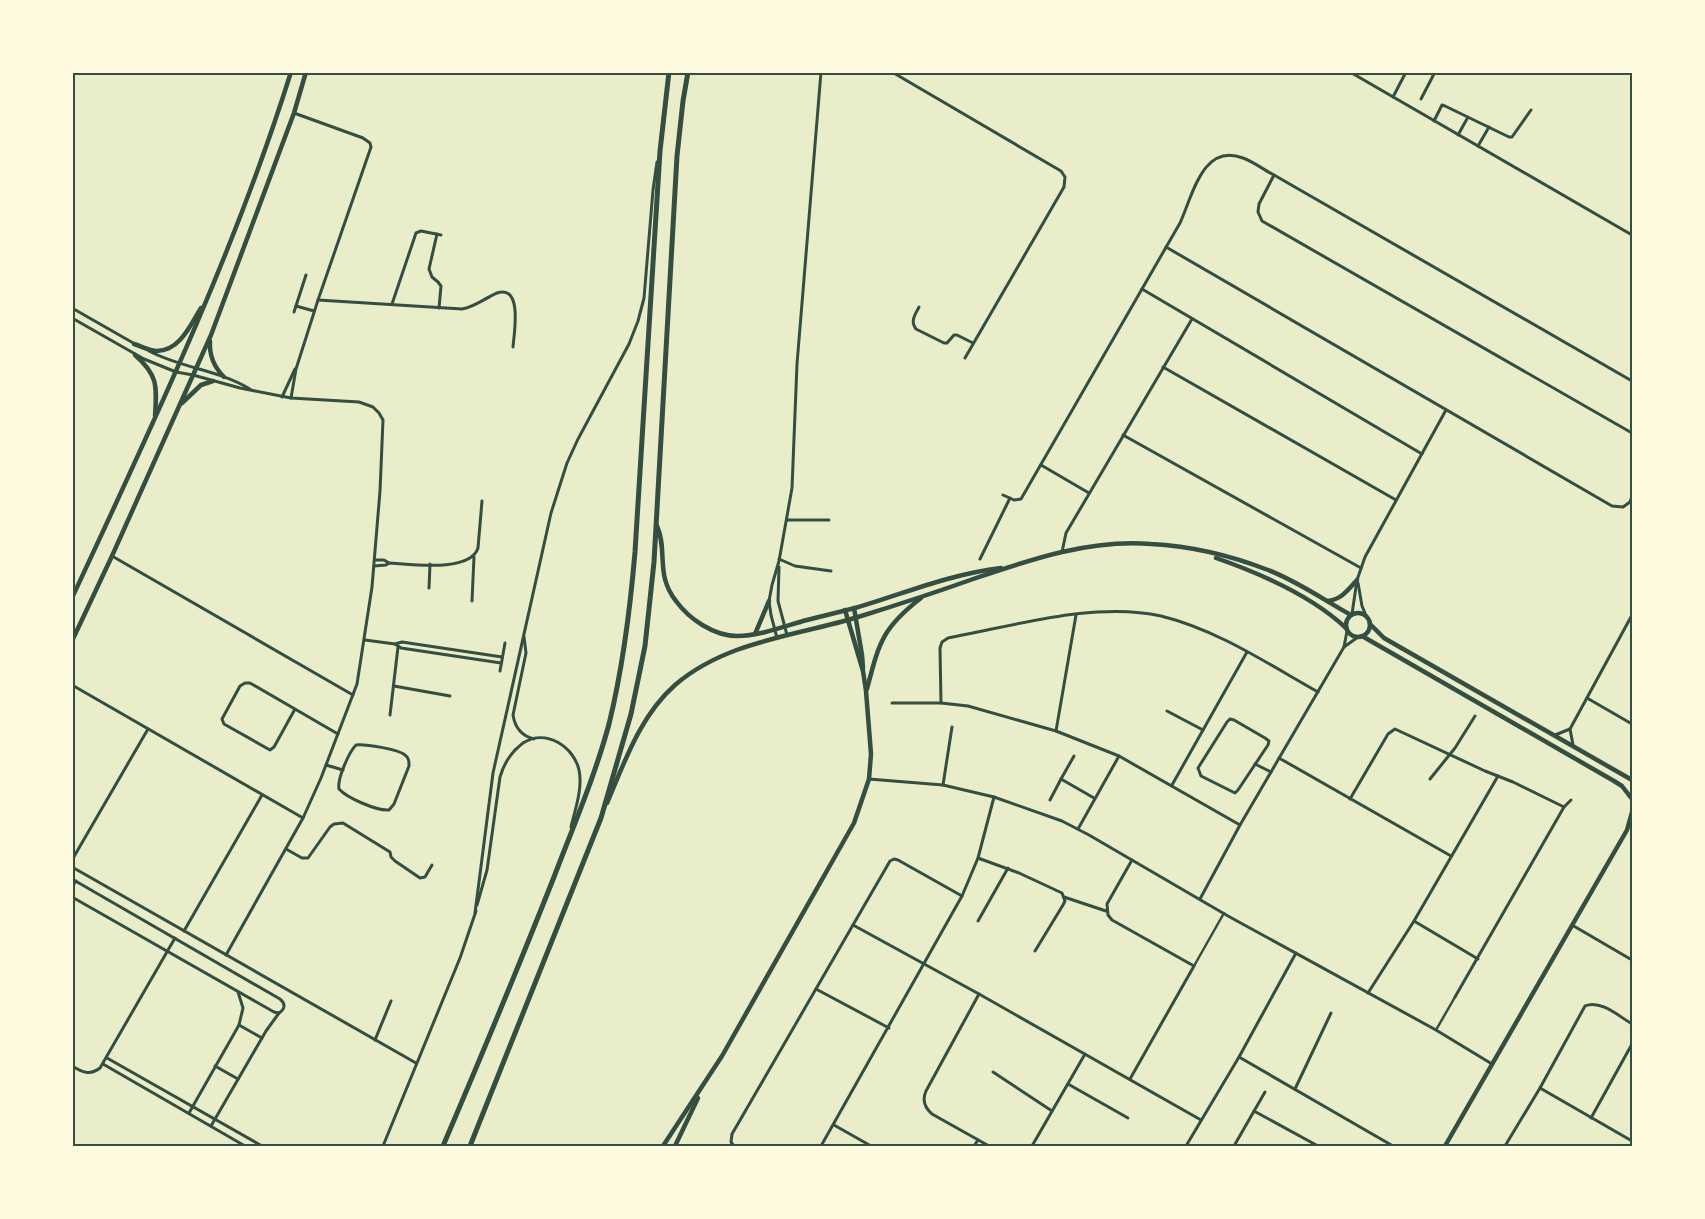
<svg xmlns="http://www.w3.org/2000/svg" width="1705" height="1219" viewBox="0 0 1705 1219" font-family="'Source Serif 4',serif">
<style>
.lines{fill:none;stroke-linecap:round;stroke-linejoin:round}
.pedestrian{stroke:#344e41;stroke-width:2.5}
.minor{stroke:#344e41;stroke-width:3}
.tertiary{stroke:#344e41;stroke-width:4.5}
.secondary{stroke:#344e41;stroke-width:4.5}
.primary{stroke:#344e41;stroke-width:5}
.neatline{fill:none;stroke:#344e41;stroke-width:2}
</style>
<rect width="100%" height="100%" fill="#e9edc9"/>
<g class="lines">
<g class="pedestrian">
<path d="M1194,966L1224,913"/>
<path d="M1436,1030L1455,997"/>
</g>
<g class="minor">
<path d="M892,72L1061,171L1065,177L1064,187L965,358"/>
<path d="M1350,72L1632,235"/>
<path d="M1393,97L1406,72"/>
<path d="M1421,99L1435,72"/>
<path d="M1434,121L1442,105L1445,106L1509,137H1512L1531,110"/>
<path d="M1458,135L1468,117"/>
<path d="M1478,146L1489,127"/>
<path d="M1274,175L1259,204L1258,212L1262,221L1632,433"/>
<path d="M437,234L429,269L432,277L438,282L441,286L439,308"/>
<path d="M1166,247L1612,506L1623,507L1630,502L1632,496"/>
<path d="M1142,289L1422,454"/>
<path d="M318,300L462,309C475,307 485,298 497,293C523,284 514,334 513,347"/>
<path d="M392,304L416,233L421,231L441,235"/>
<path d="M296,306L314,311"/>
<path d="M919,307C915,315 910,321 916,329L944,343H947L954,335H957L973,343"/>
<path d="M72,308L135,344"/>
<path d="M294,312L306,275"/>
<path d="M72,318L144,359L176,372L193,375L240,388L291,398L359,402L373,407L379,413L383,420L380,491L372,587L357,684L321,778L303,818L226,955"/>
<path d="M149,351C181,368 219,370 250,389"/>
<path d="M1163,367L1396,500"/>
<path d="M282,397L295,369"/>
<path d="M291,398L296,369L318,300L371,147L370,143L363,138L294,113"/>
<path d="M1123,435L1361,568"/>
<path d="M1041,465L1089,493"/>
<path d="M1003,495L1014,500L1021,499L1180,223C1192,198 1202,142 1243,158C1254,162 1264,170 1274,175L1632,381"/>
<path d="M787,520H829"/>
<path d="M1062,552L1066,533L1192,319"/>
<path d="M112,556L353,695"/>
<path d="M779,559L795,566L831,571"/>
<path d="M980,559L1010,498"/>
<path d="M375,560H384L389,563"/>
<path d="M374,566L386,565L389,563C410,564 470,573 478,548L482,501"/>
<path d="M779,567L778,601L787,635"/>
<path d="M1358,583L1362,606L1367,618"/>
<path d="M429,588L430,564"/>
<path d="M472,601L474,557"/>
<path d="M1352,614L1357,580L1365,557L1446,410"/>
<path d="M524,637L526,653L513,715C515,728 522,736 534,739"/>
<path d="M777,638L771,615L769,601L772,585L779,561L792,488L797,364L821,72"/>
<path d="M365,640L395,644L401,648L501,663"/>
<path d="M395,644L402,642L502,657"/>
<path d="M1344,647L1358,637"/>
<path d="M500,671L505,643"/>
<path d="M72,685L303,818"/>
<path d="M394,686L450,696"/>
<path d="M1587,698L1632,724"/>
<path d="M892,703H941L968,706L1056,731L1119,756L1240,825"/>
<path d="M941,703L940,648L942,642L948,638C1013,626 1096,601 1161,616C1218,630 1268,664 1318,692"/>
<path d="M295,709L274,747L270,750L224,724L222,719L240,686L245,683H250L338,734"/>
<path d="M1167,711L1203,730"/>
<path d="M390,715L398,647"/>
<path d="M1230,719L1234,720L1265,738L1269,741L1268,745L1238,790L1235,793L1201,776L1198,768L1227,722Z"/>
<path d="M1056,731L1076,615"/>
<path d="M1555,735L1570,729"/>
<path d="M356,745C365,744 398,749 405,755C409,758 409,761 409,766L394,804L389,810C377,811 347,798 339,789C337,779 349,752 356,745Z"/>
<path d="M1573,745L1570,729L1632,615"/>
<path d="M1074,756L1061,779L1094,798"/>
<path d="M1279,758L1451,856"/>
<path d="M1255,764L1271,772"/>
<path d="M326,765L343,770"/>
<path d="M869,779L943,785L994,797L1062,821L1089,835L1228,916L1436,1030L1492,1064"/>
<path d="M1430,779L1455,748L1475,716"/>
<path d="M943,785L952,727"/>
<path d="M1172,785L1247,652"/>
<path d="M1350,799L1388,734L1395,729L1485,771L1513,782L1564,807"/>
<path d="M1050,800L1061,779"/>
<path d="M1078,829L1119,756"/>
<path d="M286,849L302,858H308L330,827L334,824L343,823L390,852L391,857L395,861L420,878L425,877L432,865"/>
<path d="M978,858L1019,873L1062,893L1065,901L1063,905L1035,951"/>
<path d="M72,860L148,729"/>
<path d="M72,867L416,1063"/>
<path d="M72,879L280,999C286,1004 285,1009 279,1013L274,1012L72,897"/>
<path d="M72,887L76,881"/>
<path d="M1064,897L1106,911"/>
<path d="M1200,899L1240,825L1344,647L1347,631"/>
<path d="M477,905L487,870L500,777C504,763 511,752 523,743C546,728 574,747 579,770C583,788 575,810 571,827"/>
<path d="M475,913L493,773L551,513L567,463L578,439L629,344L638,321L644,298L653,190L657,162"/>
<path d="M978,921L1008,868"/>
<path d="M1414,921L1478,959"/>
<path d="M853,925L979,994L1201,1120"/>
<path d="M1572,925L1632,960"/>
<path d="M184,931L262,795"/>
<path d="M816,989L889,1028"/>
<path d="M1368,993L1414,921L1498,776"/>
<path d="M979,994L926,1091C922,1100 925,1108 932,1114L989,1146"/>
<path d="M1455,997L1564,807L1571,800"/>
<path d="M239,1025L262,1038"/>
<path d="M375,1040L391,1001"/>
<path d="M1239,1057L1393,1146"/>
<path d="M107,1058L262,1146"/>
<path d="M103,1064L245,1146"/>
<path d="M72,1066C82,1072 90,1076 100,1068L175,938"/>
<path d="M215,1066L238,1079"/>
<path d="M993,1072L1052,1111"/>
<path d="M1130,1079L1194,966L1112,920L1108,915L1107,904L1132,860"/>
<path d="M1068,1084L1128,1118"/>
<path d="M1540,1088L1632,1141"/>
<path d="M1295,1089L1331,1013"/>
<path d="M1254,1111L1318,1146"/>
<path d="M189,1113L239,1025L243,1008L238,992"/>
<path d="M1591,1118L1632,1044"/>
<path d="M834,1125L871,1146"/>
<path d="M211,1126L266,1031L279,1013"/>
<path d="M383,1146L460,958L476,911"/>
<path d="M734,1146L731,1142L732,1134L890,861L894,859L898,860L962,896"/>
<path d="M821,1146L962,896L978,858L994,797"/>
<path d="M974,1146L978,1140"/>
<path d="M1032,1146L1085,1054"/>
<path d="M1186,1146L1239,1057L1296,953"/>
<path d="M1234,1146L1265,1092"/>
<path d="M1505,1146L1540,1088L1585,1006C1600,999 1620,1017 1632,1024"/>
</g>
<g class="tertiary">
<path d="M657,526C668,551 655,575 676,601C689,619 714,636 737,636C760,636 785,626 807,620C823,616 839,612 855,608C903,594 950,574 1001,568"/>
<path d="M1216,558C1259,573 1313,597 1346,628"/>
<path d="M1327,601C1341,600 1348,590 1357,580"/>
<path d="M854,608L862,655L863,668"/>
<circle cx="1358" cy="625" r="12"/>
<path d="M1370,624L1384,638L1632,780"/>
<path d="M755,634L769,601"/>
<path d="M1362,636L1614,781L1622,786L1632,799"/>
<path d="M867,689C879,643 882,628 921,598"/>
<path d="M607,803C625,761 640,716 675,685C726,641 796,636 858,617C897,605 937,592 976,578C1032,559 1091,539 1151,544C1190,546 1232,556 1268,570C1297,581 1324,600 1351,615"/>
<path d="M663,1146L722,1056L854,823L869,779L871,754L866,691L863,671L845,610"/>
<path d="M675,1146L698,1098"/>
<path d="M1445,1146L1627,830L1632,812"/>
</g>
<g class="secondary">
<path d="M210,341C209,356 214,367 224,377"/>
<path d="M134,344C141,346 150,351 157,351C180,351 191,324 201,308"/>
<path d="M135,355C158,375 157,386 155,416"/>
<path d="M182,403L201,385L213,381"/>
<path d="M72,598C152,426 234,254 291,72"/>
<path d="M72,641L112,556L211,335L294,113L306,72"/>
</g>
<g class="primary">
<path d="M443,1146C481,1057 518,968 554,877C573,827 595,776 609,724C623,667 630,611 635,552L660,151L669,72"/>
<path d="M470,1146L601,818L631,714L645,646L654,562L677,156L683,101L688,72"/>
</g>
</g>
<rect width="1705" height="1219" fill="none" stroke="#fefae0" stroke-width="148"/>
<rect x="74" y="74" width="1557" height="1071" class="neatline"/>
</svg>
